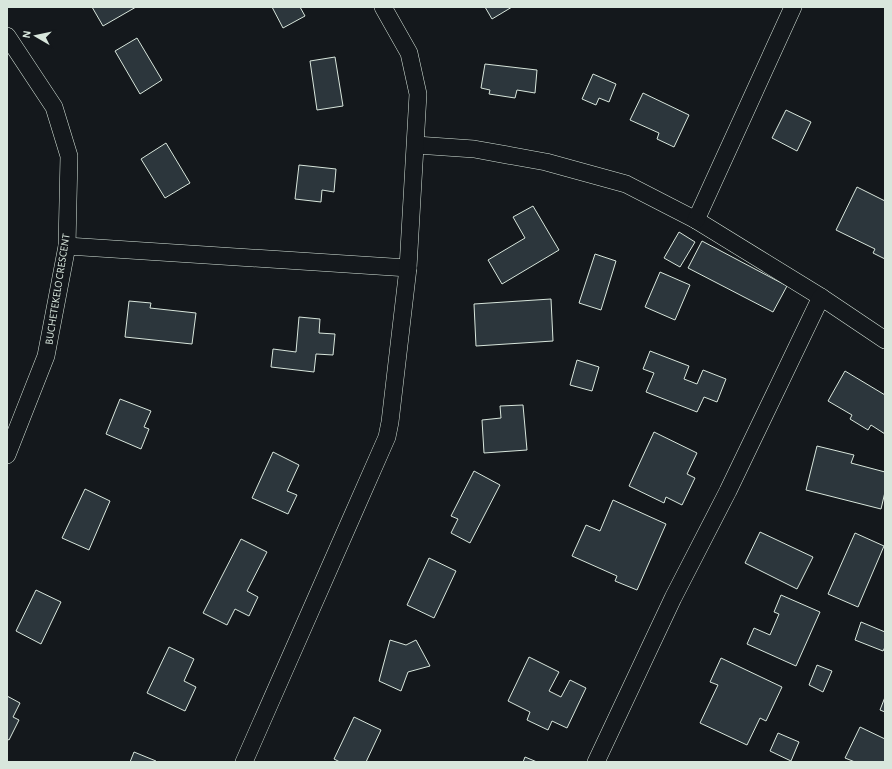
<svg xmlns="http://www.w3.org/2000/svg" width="892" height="769" viewBox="0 0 892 769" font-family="'Alegreya Sans',sans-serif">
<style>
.building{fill:#2c363c;stroke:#d8e6dc}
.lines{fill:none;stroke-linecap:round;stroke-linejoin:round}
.minor-casing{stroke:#d8e6dc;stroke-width:18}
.minor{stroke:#14181c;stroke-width:17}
.labels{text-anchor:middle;stroke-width:3;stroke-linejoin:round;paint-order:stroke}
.street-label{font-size:11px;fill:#d8e6dc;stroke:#14181c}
</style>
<rect width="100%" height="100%" fill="#14181c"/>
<g class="building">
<path d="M92,7H136L103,26Z"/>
<path d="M272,7H300L305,16L283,28Z"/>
<path d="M485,7H512L492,19Z"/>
<path d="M137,38L162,80L140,94L115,51Z"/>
<path d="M335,57L343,106L317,110L310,61Z"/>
<path d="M485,64L537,70L535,93L517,90L515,98L489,94L490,90L481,88Z"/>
<path d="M593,74L616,84L609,102L599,98L596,105L582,99Z"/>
<path d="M643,93L689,115L674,147L657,139L659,133L630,120Z"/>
<path d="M786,110L811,122L797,151L772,138Z"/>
<path d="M166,143L190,183L165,198L141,159Z"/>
<path d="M299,165L336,169L334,192L322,190L321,202L295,199Z"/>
<path d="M857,187L885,201V259L873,253L875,249L836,230Z"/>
<path d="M533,206L559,250L502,284L488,260L525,238L513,217Z"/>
<path d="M679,232L695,242L680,267L664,258Z"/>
<path d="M702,241L787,286L773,312L688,268Z"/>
<path d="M595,254L616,261L601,310L579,303Z"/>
<path d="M660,272L690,285L675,320L645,307Z"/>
<path d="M551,299L553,341L476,346L474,304Z"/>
<path d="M129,301L151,303L150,308L196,313L192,344L125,337Z"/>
<path d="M299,317L320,319L319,333L335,334L333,355L316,354L314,372L271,367L273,349L296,352Z"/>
<path d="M650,351L689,366L684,379L697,384L703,370L726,379L717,402L704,397L697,412L646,392L654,373L643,369Z"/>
<path d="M577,360L599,367L592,391L570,385Z"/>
<path d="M845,371L885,395V434L871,425L868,430L850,419L852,415L828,401Z"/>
<path d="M120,399L151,411L144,427L149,429L141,449L106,434Z"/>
<path d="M523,405L527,450L484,453L482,420L501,418L500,406Z"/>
<path d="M654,432L697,453L687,474L695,478L682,505L666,497L664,503L629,486Z"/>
<path d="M817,446L854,455L851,463L885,472V492L881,509L806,490Z"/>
<path d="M273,452L299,465L287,491L297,495L288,514L252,498Z"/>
<path d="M474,471L500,485L470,543L451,533L458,519L451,516Z"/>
<path d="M85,489L110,501L89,550L62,538Z"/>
<path d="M613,500L666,524L637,590L615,581L617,576L572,556L586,525L600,531Z"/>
<path d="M760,532L813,557L797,589L745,563Z"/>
<path d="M855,533L884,546L858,607L828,594Z"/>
<path d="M241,539L267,552L247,591L258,597L249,616L235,609L227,625L203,613Z"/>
<path d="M429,558L456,571L434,618L407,605Z"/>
<path d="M36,590L61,602L41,644L16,631Z"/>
<path d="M781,595L820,612L796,666L747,644L754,628L770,635L779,614L774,612Z"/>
<path d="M861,622L885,632V647L883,651L855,640Z"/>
<path d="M390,640L406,645L416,640L430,666L408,672L401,691L379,681Z"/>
<path d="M169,647L194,659L184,681L196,687L185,711L147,693Z"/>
<path d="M529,657L559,672L549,691L561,697L570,680L586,688L567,728L552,721L548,730L527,720L530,712L508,701Z"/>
<path d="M721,658L782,687L766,721L760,718L747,745L700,723L718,685L710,682Z"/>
<path d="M817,665L832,671L823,692L809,685Z"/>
<path d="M7,696L20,703L13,717L19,720L9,740L7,739Z"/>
<path d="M885,697V712L880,710Z"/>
<path d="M354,717L381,730L366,762H340L334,759Z"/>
<path d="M860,727L885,739V762H855L845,758Z"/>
<path d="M778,733L799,742L791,761L770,751Z"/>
<path d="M134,752L156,761L155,762H130Z"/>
<path d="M525,757L537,762H523Z"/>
</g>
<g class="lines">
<g class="minor-casing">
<g id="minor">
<path d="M7,36L54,107L69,156L67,246L46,356L7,455"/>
<path d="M416,145L474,149L546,162L626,184L696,220L821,297"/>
<path d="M696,220L793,7"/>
<path d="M67,246L408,268"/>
<path d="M244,762L387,437L390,422L408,268L418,94L409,53L383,7"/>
<path d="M596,762L673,598L728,491L821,297L885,340"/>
</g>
</g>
<use href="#minor" class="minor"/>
</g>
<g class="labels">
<g class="street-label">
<text transform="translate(57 289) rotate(-81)" y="4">BUCHETEKELO CRESCENT</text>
</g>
</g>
<rect width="892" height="769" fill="none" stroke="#d8e6dc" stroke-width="16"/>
<g transform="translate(36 36) rotate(279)" stroke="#14181c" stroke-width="3" paint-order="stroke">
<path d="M0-3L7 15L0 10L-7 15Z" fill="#d8e6dc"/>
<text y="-6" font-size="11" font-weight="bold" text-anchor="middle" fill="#d8e6dc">N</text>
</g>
</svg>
